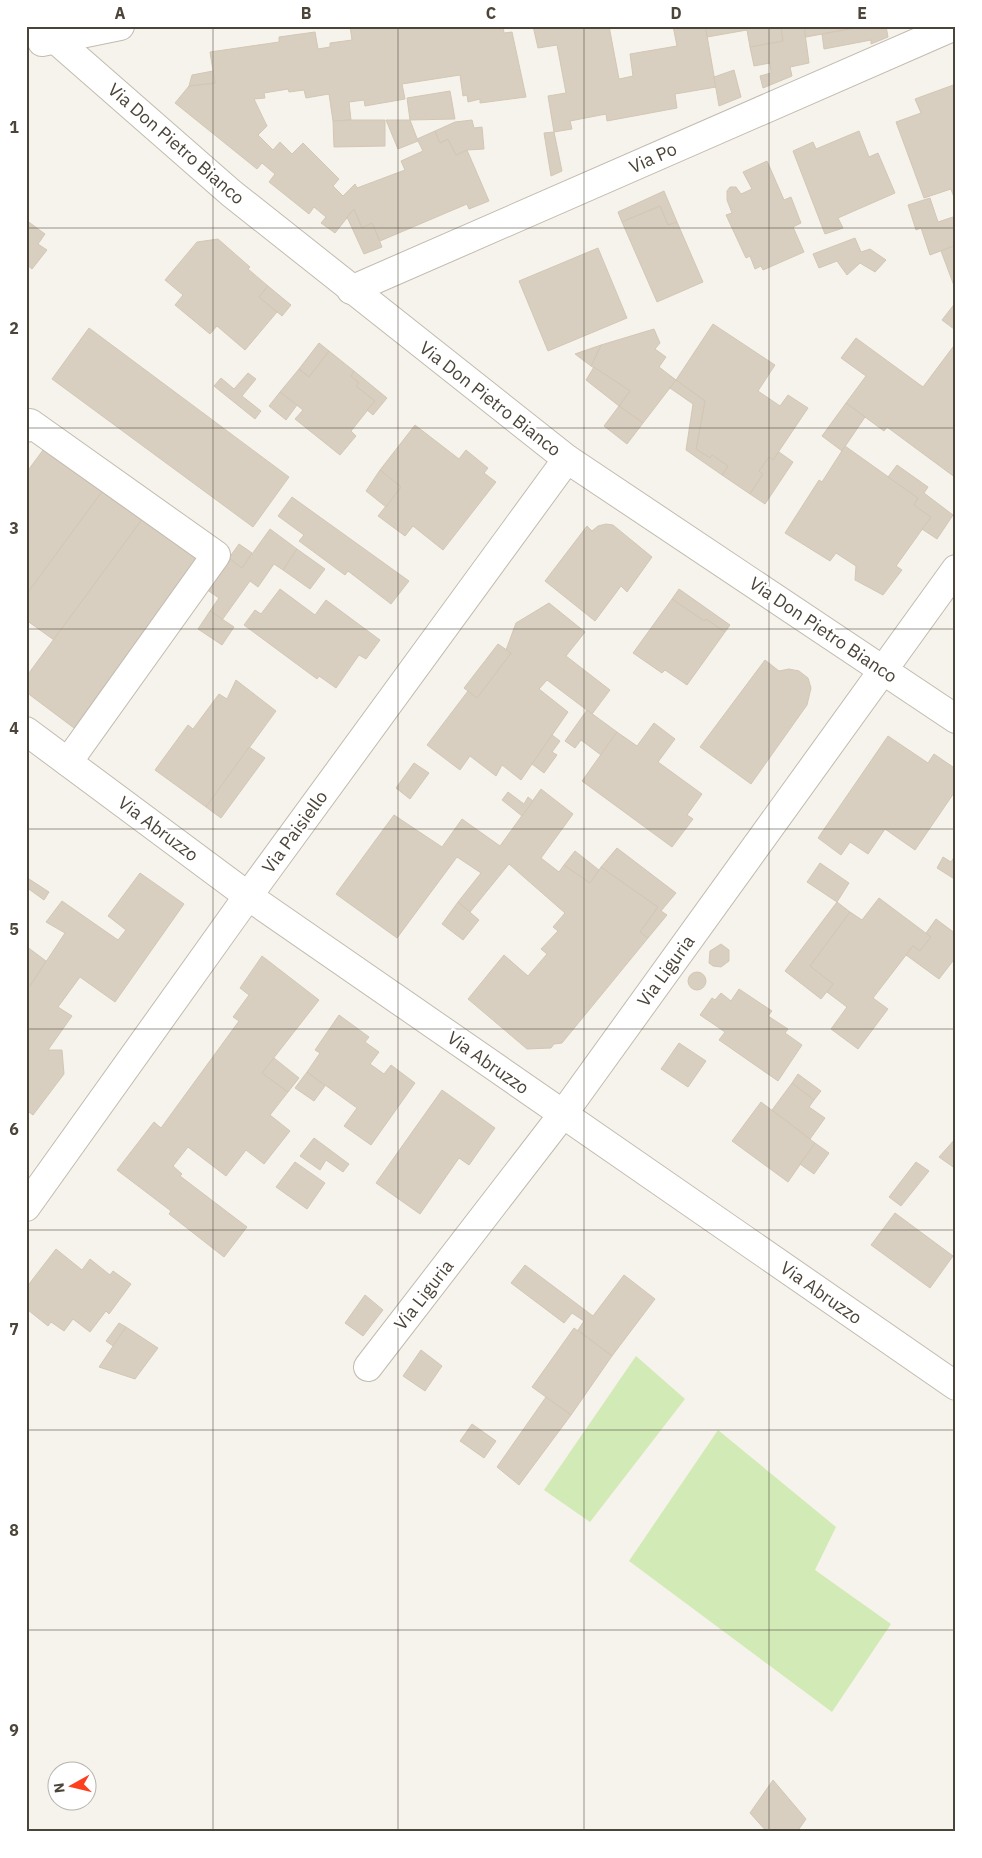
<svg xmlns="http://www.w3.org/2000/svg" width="982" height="1858" viewBox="0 0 982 1858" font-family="'IBM Plex Sans',sans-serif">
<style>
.green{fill:#d2eab5}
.building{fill:#d8cfc1;stroke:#d3c7b4}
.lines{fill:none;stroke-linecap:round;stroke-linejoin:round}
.street-casing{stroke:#c2bbae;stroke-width:30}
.street{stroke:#fff;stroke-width:28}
.grid{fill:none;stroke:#4b4439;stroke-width:1;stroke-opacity:0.55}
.labels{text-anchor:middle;stroke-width:5;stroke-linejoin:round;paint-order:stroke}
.street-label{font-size:18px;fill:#4b4439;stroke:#fff}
.neatline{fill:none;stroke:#4b4439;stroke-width:2}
.grid-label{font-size:16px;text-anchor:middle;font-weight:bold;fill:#4b4439}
</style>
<rect width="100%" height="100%" fill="#f6f3ec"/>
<g class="green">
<path d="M636,1356L685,1399L590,1522L544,1490Z"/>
<path d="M718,1430L836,1527L815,1570L891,1624L832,1712L629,1561Z"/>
</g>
<g class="building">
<path d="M350,26H503L504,33L512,32L526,97L480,103V99L468,102L467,95L463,96L460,75L402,84L405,99L365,106L364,100L349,102L351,120L333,121L329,94L306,98L304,90L289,92L288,89L264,93L265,98L254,99L267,126L258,135L273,150L280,142L292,154L303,143L339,179L333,186L343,196L355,184L357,188L405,170L401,161L423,151L417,139L435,131L440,143L448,139L456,155L467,150L489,201L469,209L467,204L380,241L372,223L362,228L354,209L335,233L321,223L326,217L314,207L309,214L269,182L275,174L262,163L257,169L175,103L189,86L215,83L210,52L279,42V37L315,32L318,49L330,47V43L352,40Z"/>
<path d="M533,26H609L619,79L633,76L630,54L677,46L673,26H724L706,30L716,87L675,94L677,108L607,121L606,114L570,121L572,129L554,132L548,96L566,93L557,45L538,48Z"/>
<path d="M722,26H781L783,41L750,47L747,30L707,37L706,29Z"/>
<path d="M781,26H804L809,63L790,67L792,76L763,88L760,76L771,73L770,63L754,66L750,47L783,41Z"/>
<path d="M804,26H866L806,37Z"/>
<path d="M866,26H886L888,37L871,44V40L824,49L822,34Z"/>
<path d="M734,70L741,97L719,106L714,77Z"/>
<path d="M213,71L215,83L189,86L192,75Z"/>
<path d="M956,84V203L951,189L924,198L896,122L921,113L915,99Z"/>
<path d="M450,91L455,119L410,120L407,98Z"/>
<path d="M351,120H385V146L334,147L333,121Z"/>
<path d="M386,120H410L418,141L398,149Z"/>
<path d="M472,120L474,128L482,127L484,149L467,150L456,155L448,139L440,143L435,131L455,122Z"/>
<path d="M859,131L869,157L878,153L895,193L838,218L843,228L825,234L793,151L813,142L816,149Z"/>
<path d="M554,132L562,171L551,176L544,133Z"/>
<path d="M767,161L784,200L791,197L801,223L793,227L804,252L763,270L761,266L755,269L750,256L746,258L726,215L732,213L727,200V191L730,187H736L741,194L752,189L743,172Z"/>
<path d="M664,191L677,222L668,225L660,206L622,222L618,212Z"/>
<path d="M930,198L938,222L956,216V245L930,255L921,228L916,230L908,205Z"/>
<path d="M660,206L668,225L677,222L703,282L657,302L622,222Z"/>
<path d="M354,209L362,228L372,223L382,247L364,254L347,217Z"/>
<path d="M26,220L45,234L38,244L47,250L32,269L26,264Z"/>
<path d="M855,238L861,252L870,249L886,260L875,272L860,263L847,275L837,261L819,268L813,254Z"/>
<path d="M218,239L250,267L248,269L268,286L259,297L277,312L245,350L217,326L210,334L175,305L183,295L165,280L197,242Z"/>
<path d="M956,245V291L941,251Z"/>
<path d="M598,248L627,318L548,351L519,281Z"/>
<path d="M268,286L291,305L282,316L259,297Z"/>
<path d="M956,302V327L954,329L942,320Z"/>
<path d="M713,324L775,365L758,391L780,406L788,395L808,408L773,460L769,457L759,471L763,474L750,494L722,475L728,466L712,455L710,458L696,449L705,401L676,380Z"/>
<path d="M89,328L289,477L253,527L52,379Z"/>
<path d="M654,329L660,343L655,349L666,357L659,367L676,380L643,423L619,406L630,391L591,366L601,345Z"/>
<path d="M856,338L923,387L956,343V478L887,427L884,431L846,403L866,376L841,358Z"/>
<path d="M319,343L329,351L309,377L299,369Z"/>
<path d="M601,345L591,366L575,354Z"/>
<path d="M329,351L354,371L351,376L359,383L356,386L375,401L351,431L356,436L340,455L295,419L303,410L280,392L299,369L309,377Z"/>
<path d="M594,367L630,391L619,406L586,380Z"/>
<path d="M354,371L387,398L373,415L367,410L375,401L356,386L359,383L351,376Z"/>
<path d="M248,373L256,379L242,396L261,411L255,419L214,386L221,378L234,389Z"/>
<path d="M676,380L705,401L696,449L710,458L712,455L728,466L722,475L686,450L693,404L670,388Z"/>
<path d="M280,392L297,405L286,420L269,406Z"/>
<path d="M846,403L865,417L842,451L822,436Z"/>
<path d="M619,406L643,423L627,444L604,426Z"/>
<path d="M415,425L459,459L466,450L488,468L484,473L496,482L443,550L413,526L405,536L378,516L401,487L380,470Z"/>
<path d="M46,446L104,489L26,595V473Z"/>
<path d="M845,446L918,498L914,505L931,517L896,566L902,570L883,595L855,580L856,566L836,553L830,561L785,533L819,480L822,482Z"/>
<path d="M779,452L793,462L765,504L750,494L763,474L759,471L769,457L773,460Z"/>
<path d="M897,465L928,487L924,493L953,515L937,539L922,529L931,517L914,505L918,498L888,477Z"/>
<path d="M380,470L401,487L386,507L366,491Z"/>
<path d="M104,489L143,518L54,640L26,620V595Z"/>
<path d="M292,497L409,581L391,604L348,571L345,575L299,541L304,535L278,516Z"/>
<path d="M143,518L197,559L74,728L26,692V677Z"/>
<path d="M606,524L613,525L652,557L627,592L621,586L595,621L545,581L587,526L592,531L598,526Z"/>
<path d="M270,529L297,549L283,570L274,564L258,587L250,581L222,620L210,611L219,598L197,583L229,558L242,568Z"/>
<path d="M239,544L252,553L242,568L229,558Z"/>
<path d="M297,549L325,569L310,589L283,570Z"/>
<path d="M280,589L315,615L326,600L380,640L366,659L359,655L336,688L319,676L317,679L244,625L255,610L261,614Z"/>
<path d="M679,589L730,625L725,632L706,619L704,621L672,599Z"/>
<path d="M672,599L704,621L706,619L725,632L687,685L665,670L662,673L633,653Z"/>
<path d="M549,603L585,632L566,656L610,690L592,714L547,680L539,689L568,712L521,780L502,765L496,776L470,756L460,770L427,745L468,691L477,698L511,653L506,650L516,623Z"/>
<path d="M210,611L234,627L222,645L198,629Z"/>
<path d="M498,644L511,653L477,698L464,688Z"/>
<path d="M765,660L779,671L789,669L799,671L808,678L811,688L807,705L751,784L700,747Z"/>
<path d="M236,680L276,711L206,807L155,770L188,725L193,729L219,694L227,699Z"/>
<path d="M587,710L617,732L601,755L581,740L575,748L565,741Z"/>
<path d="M654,723L675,739L658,762L702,794L687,815L693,819L672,847L582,781L617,732L637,746Z"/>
<path d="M552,735L560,741L552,752L557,755L544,773L532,764Z"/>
<path d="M888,736L928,763L934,754L956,769V790L915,850L885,829L868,854L850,842L841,855L818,838Z"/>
<path d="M249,747L265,758L221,818L206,807Z"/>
<path d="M414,763L429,773L410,799L396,788Z"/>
<path d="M541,789L573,814L541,858L559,872L564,865L590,883L601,867L658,907L640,932L648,938L562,1043L554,1044L551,1048L527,1049L468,999L504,955L528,976L547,954L541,949L558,931L553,927L565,913L509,864L470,912L458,902L481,873L457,857L397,938L336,894L394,815L442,847L462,819L500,846Z"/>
<path d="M508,792L524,804L528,797L533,801L522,816L502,800Z"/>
<path d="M617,848L676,893L661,911L667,915L648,938L640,932L658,907L601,867Z"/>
<path d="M575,851L599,870L590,883L564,865Z"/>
<path d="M956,854V880L937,868L943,857L951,862Z"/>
<path d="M820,863L849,883L837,902L807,882Z"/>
<path d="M140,873L184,904L115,1002L80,977L58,1007L72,1016L48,1050H62L64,1074L33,1115L26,1110V983L30,986L65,933L46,922L62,901L118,940L126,930L108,916Z"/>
<path d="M26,877L49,892L44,900L26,887Z"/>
<path d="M879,898L931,937L920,951L913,946L873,998L888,1009L858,1049L831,1029L847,1007L827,992L833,984L810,966L850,912L862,920Z"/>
<path d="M458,902L479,920L463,940L442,924Z"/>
<path d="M837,902L850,912L810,966L833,984L821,999L785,971Z"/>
<path d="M936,919L956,934V957L939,979L906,955L913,946L920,951L931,937L926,933Z"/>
<path d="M721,944L729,950V961L721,967L713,966L709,963L710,951Z"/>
<path d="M26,946L46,961L30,986L26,983Z"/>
<path d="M262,956L319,1000L262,1073L288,1092L270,1115L290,1131L264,1164L246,1150L226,1176L188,1147L173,1166L182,1174L180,1176L247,1227L224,1257L169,1214L171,1211L117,1170L154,1122L161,1128L239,1021L233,1017L249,995L240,988Z"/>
<circle cx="697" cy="981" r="9"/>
<path d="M739,989L772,1011L768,1016L788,1029L785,1033L802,1045L778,1081L719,1040L725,1032L700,1015L712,998L715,1000L721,993L731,1001Z"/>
<path d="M339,1015L369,1037L365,1042L379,1052L370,1064L384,1074L391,1065L415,1083L371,1145L344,1126L357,1108L307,1072L320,1053L315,1050Z"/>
<path d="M679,1043L706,1061L688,1087L661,1069Z"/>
<path d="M274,1058L299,1078L288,1092L262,1073Z"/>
<path d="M307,1072L325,1086L314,1101L295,1088Z"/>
<path d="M798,1074L821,1091L814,1100L792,1083Z"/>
<path d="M792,1083L814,1100L809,1107L825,1118L810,1139L772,1110Z"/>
<path d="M442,1090L495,1128L469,1165L459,1158L420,1214L376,1183Z"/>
<path d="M761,1102L815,1143L788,1182L732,1141Z"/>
<path d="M314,1138L349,1164L343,1172L326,1160L320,1170L300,1156Z"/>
<path d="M956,1138V1169L939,1157Z"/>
<path d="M815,1143L829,1153L814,1174L800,1164Z"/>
<path d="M295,1162L325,1183L307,1209L276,1187Z"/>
<path d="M916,1162L929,1171L901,1206L889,1197Z"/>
<path d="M895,1213L953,1256L930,1288L871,1245Z"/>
<path d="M56,1249L82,1270L90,1259L110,1275L113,1271L131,1284L109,1314L106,1311L90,1332L73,1319L64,1331L51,1322L48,1326L28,1310L26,1312V1288Z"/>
<path d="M525,1265L593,1316L624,1275L655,1299L612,1356L578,1330L584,1321L572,1313L564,1323L511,1283Z"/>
<path d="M365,1295L383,1310L363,1336L345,1323Z"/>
<path d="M119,1323L126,1327L113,1346L106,1341Z"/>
<path d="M126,1327L158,1348L135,1379L99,1367Z"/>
<path d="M574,1328L612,1356L571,1415L532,1387Z"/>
<path d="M421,1350L442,1366L425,1391L403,1376Z"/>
<path d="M546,1397L571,1415L519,1485L497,1467Z"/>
<path d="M472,1424L496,1441L484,1458L460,1441Z"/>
<path d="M773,1780L806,1819L797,1832H767L750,1813Z"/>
</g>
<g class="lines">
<g class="street-casing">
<g id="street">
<path d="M26,27L55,39L231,193L567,459L956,719"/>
<path d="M42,42L120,26"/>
<path d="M351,290L955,26"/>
<path d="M26,428L30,423L216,555L68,762"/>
<path d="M26,731L248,896L956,1386"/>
<path d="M26,1207L248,896L567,459"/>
<path d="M368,1367L563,1114L956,569"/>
</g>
</g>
<use href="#street" class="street"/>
</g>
<path class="grid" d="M213,26V1832M398,26V1832M584,26V1832M769,26V1832M26,228H956M26,428H956M26,629H956M26,829H956M26,1029H956M26,1230H956M26,1430H956M26,1630H956"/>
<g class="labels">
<g class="street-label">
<text transform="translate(176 144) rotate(41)" y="6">Via Don Pietro Bianco</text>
<text transform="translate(653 158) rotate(-24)" y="6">Via Po</text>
<text transform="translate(490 399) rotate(38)" y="6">Via Don Pietro Bianco</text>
<text transform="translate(823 630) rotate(34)" y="6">Via Don Pietro Bianco</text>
<text transform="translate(158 829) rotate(37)" y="6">Via Abruzzo</text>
<text transform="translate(295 832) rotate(-54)" y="6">Via Paisiello</text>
<text transform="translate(666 971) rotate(-54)" y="6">Via Liguria</text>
<text transform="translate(488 1063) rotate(35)" y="6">Via Abruzzo</text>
<text transform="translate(821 1293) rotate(35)" y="6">Via Abruzzo</text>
<text transform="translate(424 1295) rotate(-52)" y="6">Via Liguria</text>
</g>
</g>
<rect width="982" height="1858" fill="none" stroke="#ffffff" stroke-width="55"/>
<g transform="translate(72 1786) rotate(262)"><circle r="24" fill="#ffffff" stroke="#b7b4b0"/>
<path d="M0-4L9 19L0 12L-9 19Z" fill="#fc3f1d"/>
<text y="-8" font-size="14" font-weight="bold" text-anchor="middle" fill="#4b4439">N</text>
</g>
<rect x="28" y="28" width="926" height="1802" class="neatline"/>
<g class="grid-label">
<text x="120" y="19">A</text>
<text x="306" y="19">B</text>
<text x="491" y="19">C</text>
<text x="676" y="19">D</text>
<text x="862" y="19">E</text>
<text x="14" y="133">1</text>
<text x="14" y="334">2</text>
<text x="14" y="534">3</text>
<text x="14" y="734">4</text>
<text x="14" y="935">5</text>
<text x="14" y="1135">6</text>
<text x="14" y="1335">7</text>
<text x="14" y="1536">8</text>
<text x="14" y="1736">9</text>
</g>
</svg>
